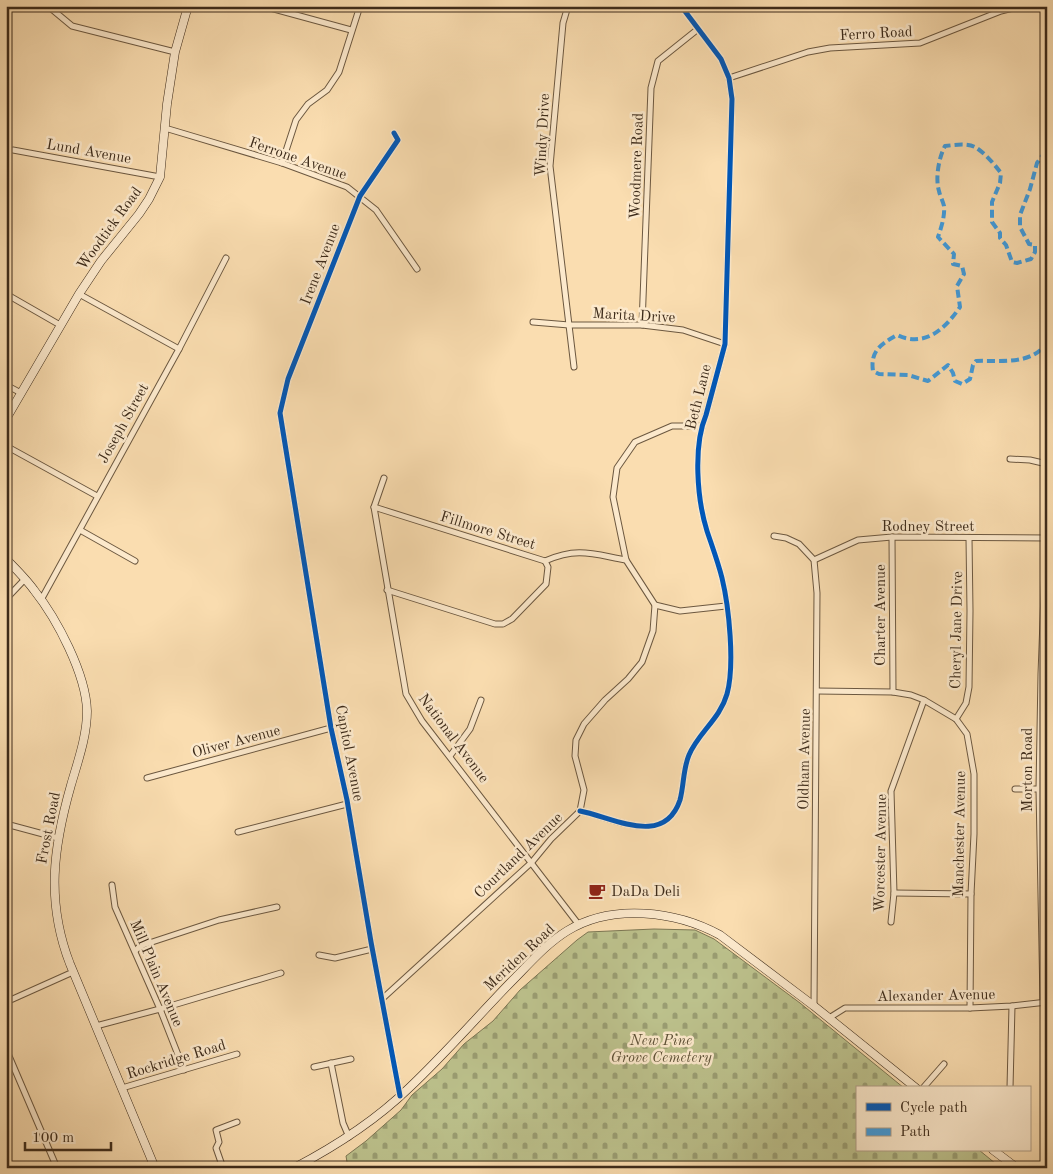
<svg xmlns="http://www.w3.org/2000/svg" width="1053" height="1174" viewBox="0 0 1053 1174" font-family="'Old Standard TT',serif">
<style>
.cemetery{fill:url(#cemetery-stones);stroke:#7c7653}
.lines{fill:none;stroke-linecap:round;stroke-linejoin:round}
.minor-casing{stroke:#6c5840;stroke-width:7}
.secondary-casing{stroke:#3d2b1a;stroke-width:9}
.minor{stroke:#fce9cc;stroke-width:5}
.secondary{stroke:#fce9cc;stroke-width:8}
.quiet{stroke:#3f9cdf;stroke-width:4;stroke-dasharray:8 4;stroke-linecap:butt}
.cycleway-casing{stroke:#fce9cc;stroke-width:8}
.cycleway{stroke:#0057b8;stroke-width:5}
.labels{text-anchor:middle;stroke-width:5;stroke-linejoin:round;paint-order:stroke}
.street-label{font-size:15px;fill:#3d2b1a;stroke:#fce9cc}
.poi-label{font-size:15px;fill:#3d2b1a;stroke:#fce9cc;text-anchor:start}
.park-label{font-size:15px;font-style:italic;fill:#5d5036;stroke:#fce9cc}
</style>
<defs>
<pattern id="cemetery-stones" width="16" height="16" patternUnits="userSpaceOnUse" patternTransform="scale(1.25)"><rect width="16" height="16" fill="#bcc18c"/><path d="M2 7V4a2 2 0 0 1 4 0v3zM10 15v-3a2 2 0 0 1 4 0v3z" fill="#9a9d72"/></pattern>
</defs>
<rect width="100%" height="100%" fill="#faddb0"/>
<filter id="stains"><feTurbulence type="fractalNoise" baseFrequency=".004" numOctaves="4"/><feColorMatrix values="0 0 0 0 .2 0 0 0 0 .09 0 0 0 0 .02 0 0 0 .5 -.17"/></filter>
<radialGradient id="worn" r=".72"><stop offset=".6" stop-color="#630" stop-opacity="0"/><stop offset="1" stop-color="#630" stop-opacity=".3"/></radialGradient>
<path class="cemetery" d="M654,929L695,930L714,939L800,1003L904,1088H857V1150H979L1001,1168H348L346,1156L366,1141L401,1110L412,1095L442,1069L464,1044L493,1021L520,990L577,940L588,932Z"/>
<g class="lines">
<g class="minor-casing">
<g id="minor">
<path d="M48,6L72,26L175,52"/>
<path d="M263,6L351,30"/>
<path d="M568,6L563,23L550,166L574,367"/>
<path d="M729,78L808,52L830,48L920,43L1001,11L1022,6"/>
<path d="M165,128L282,163L347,187L376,210L417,269"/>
<path d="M394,133L398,140L360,196L288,379L280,413L331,728L347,800L371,942L400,1096"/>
<path d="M13,150L160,177"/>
<path d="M282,163L296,120L308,104L327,90L339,72L360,6"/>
<path d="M6,294L60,325"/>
<path d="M79,294L179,349"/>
<path d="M533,322L569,325H642L683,330L725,344"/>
<path d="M642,325L651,88L658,61L698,29"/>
<path d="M6,385L21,393"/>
<path d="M6,446L97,496"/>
<path d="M1010,459L1030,460L1047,464"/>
<path d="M384,478L374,507L406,694L422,721L579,925"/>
<path d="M374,507L545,561C578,547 592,554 626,560"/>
<path d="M80,530L135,561"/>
<path d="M774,536L786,538L799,544L814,560L817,593L814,1006"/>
<path d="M892,537L893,692"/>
<path d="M814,560L858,540L892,537L1047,538"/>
<path d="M387,590L495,624H503L512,619L546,584L548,567L545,561"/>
<path d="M6,599L25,579"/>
<path d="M41,600L179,349L226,258"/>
<path d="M655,605L680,611L726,606"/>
<path d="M817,691L893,692L911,695L924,700L956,719L967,734L974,774V834L971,894L970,1008"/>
<path d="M956,719L966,703L969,687L970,611L969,538"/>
<path d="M450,756L470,729L481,700"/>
<path d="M147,778L331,728"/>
<path d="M1015,789H1047"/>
<path d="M580,811C613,817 664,848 680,800C684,785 683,769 689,755C698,733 720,719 727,694C735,665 729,607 722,578C718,562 712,546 707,531C697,499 693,446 706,415L725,344L732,99L729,78L721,59L681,6"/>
<path d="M6,824L58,838"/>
<path d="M238,832L347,804"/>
<path d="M112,885L115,907L160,1009L184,1070"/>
<path d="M894,893L971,894"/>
<path d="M891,922L894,893L891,791L924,700"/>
<path d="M135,951L140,946L219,920L277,907"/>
<path d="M319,955L335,958L372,949"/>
<path d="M382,999L532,862L551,839L580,811L584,790L575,756L576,740L584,724L605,700L628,679L642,662L653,631L655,605L626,560L613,497L617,468L635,442L672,426H702"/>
<path d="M6,1002L73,972"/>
<path d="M1043,1002L1039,789L1041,674L1046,539"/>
<path d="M829,1018L845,1008H970L1012,1006L1047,1002"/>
<path d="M96,1026L160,1009L281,973"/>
<path d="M6,1049L57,1168"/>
<path d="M331,1063L343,1123L349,1137"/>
<path d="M314,1067L351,1059"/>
<path d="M122,1088L237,1054"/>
<path d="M923,1088L944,1064"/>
<path d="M1010,1088L1012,1006"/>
<path d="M223,1168L216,1148L219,1142L216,1130L237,1122"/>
</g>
</g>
<g class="secondary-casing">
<g id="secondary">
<path d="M6,419L79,294L101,261L139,214L149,199L160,177L167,104L175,52L188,6"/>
<path d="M6,559C16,569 26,579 34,590C57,619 86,674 87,711C87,736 78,761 71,785C53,848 46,902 70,964L155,1168"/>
<path d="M993,1150L1017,1168"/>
<path d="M294,1168C336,1146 375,1121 409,1088C445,1054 477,1017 511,982C529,964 546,944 567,931C612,903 676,911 720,935L814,1006L916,1088"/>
</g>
</g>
<use href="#minor" class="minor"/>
<use href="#secondary" class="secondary"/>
<path class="quiet" d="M1047,152L1042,156L1037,163L1030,189L1020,215V227L1029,244L1035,245V252L1031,259L1017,263L1012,262L1006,245L1000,238V233L992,222V202L1000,183L1001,173C994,164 985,153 975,147C967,143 954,145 945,146C939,157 935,178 939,191C940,196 943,201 944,206C945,217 941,228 938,237L954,254L953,264L962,266L964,274L957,286L960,307C945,329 925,348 897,335C881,344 870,351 873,371L879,374L908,375L928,381L948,365L953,373L955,381L962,384L970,379L973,365L976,361C1001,360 1030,366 1047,343"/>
<g class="cycleway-casing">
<g id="cycleway">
<path d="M394,133L398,140L360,196L288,379L280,413L331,728L347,800L371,942L400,1096"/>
<path d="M580,811C613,817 664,848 680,800C684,785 683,769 689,755C698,733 720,719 727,694C735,665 729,607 722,578C718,562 712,546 707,531C697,499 693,446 706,415L725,344L732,99L729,78L721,59L681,6"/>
</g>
</g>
<use href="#cycleway" class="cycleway"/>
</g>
<defs>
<g id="cafe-bare" transform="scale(1.35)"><path d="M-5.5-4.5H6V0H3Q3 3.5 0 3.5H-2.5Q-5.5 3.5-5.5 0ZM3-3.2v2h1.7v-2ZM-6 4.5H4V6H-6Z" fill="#8f2418" stroke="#fce9cc" stroke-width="2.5" paint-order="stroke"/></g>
</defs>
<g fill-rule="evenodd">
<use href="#cafe-bare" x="597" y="891"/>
</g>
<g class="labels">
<g class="street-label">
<text transform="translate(876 33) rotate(-3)" y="5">Ferro Road</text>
<text transform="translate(542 135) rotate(-87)" y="5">Windy Drive</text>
<text transform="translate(89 151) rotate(10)" y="5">Lund Avenue</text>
<text transform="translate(298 158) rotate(19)" y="5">Ferrone Avenue</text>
<text transform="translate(636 166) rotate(-88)" y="5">Woodmere Road</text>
<text transform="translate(109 228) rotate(-54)" y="5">Woodtick Road</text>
<text transform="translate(320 264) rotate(-69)" y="5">Irene Avenue</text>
<text transform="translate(634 315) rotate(3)" y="5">Marita Drive</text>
<text transform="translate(698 397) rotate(-76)" y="5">Beth Lane</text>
<text transform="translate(123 423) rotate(-61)" y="5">Joseph Street</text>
<text x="928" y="531">Rodney Street</text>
<text transform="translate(488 530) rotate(17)" y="5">Fillmore Street</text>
<text transform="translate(880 615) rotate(-90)" y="5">Charter Avenue</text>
<text transform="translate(956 630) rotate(-89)" y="5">Cheryl Jane Drive</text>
<text transform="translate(454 738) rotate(53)" y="5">National Avenue</text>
<text transform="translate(236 741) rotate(-15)" y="5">Oliver Avenue</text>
<text transform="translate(350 753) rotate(79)" y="5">Capitol Avenue</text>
<text transform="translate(804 759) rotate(-89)" y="5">Oldham Avenue</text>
<text transform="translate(1027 770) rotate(-90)" y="5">Morton Road</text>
<text transform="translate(48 828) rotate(-79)" y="5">Frost Road</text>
<text transform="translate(959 834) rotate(-89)" y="5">Manchester Avenue</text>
<text transform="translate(880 853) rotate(-89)" y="5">Worcester Avenue</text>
<text transform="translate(518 855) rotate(-44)" y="5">Courtland Avenue</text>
<text transform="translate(519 957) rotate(-43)" y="5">Meriden Road</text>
<text transform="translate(157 973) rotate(67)" y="5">Mill Plain Avenue</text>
<text transform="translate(936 995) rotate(-1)" y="5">Alexander Avenue</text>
<text transform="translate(176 1059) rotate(-17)" y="5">Rockridge Road</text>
</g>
<g class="poi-label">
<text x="611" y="896">DaDa Deli</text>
</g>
<g class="park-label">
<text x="661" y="1045">New Pine<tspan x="661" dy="17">Grove Cemetery</tspan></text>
</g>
</g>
<rect width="1053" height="1174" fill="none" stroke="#faddb0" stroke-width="25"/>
<rect x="8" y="8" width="1038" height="1159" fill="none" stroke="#3d2b1a" stroke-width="2.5"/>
<rect x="12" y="12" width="1028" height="1149" fill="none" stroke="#3d2b1a"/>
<rect x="856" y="1086" width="175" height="65" fill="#fce9cc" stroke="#b09d85"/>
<rect x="866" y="1103" width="25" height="8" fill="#0057b8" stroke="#b09d85"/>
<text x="900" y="1112" font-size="15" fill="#3d2b1a">Cycle path</text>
<rect x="866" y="1128" width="25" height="8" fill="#3f9cdf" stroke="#b09d85"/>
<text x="900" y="1136" font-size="15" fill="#3d2b1a">Path</text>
<path d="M25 1142v8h86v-8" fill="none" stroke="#3d2b1a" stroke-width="2.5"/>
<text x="32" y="1142" font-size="15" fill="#3d2b1a" stroke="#fce9cc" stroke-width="4" paint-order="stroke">100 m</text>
<rect width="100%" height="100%" filter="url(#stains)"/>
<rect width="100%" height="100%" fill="url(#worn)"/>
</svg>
